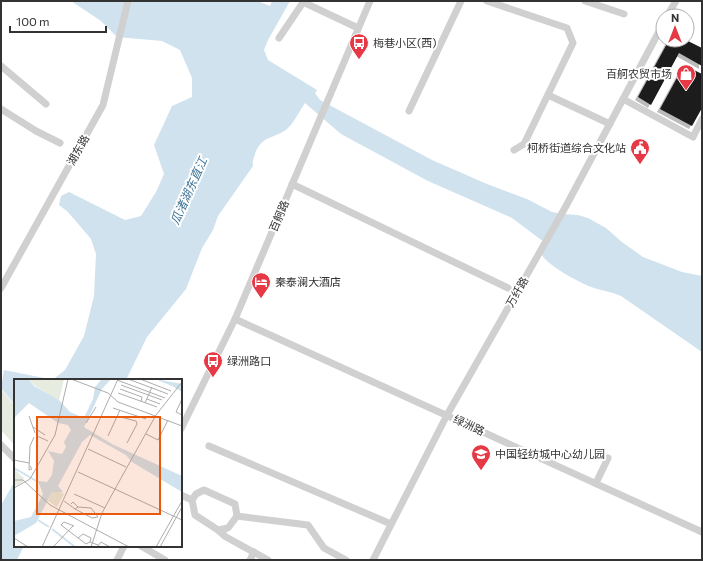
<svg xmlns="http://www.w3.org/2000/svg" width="703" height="561" viewBox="0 0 703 561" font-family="Commissioner,'Noto Sans SC',sans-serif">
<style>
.green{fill:#e6ecdf}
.water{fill:#cfe2ee}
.building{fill:#1a1a1a;filter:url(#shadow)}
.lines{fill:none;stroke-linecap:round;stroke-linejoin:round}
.minor{stroke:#d0d0d0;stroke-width:7}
.labels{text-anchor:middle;stroke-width:4;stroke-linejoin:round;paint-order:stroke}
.poi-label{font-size:11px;fill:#333;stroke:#fff;text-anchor:start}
.street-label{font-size:11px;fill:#333;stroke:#fff}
.water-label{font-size:12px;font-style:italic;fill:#3f7597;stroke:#fff}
.inset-river{fill:none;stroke:#cfe2ee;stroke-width:2}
.inset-road{fill:none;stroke:#adadad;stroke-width:1}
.view{fill:#e8590c;fill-opacity:0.15;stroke:#e8590c;stroke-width:2}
.inset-edge{fill:none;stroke:#333;stroke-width:2}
</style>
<defs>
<filter id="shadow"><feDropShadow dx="-3" dy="3" stdDeviation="0" flood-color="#0004"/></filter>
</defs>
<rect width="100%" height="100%" fill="#fff"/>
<path class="green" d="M1,389L15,406V446L1,430Z"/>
<g class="water">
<path d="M71,1H257L270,6L272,1H290L268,40L264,50L268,60L317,90L315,93L320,100L432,160L487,184L527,199L552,212L563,214L578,215L588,218L606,228L622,242L643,257L682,272L702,276V352L621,296C612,292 604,291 594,288C582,284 548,266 542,255L544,242L512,218L428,181L341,134L305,103C300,110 295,121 288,128C276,139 261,135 255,154C254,158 252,161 253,166L218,216L213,230L202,248L186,289L147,337L126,380H15V405L1,388L4,370L49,379L55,378L65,370L84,336L94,296L96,254L91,239L68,212L59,205L61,196L69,192L125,220L141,216L156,192L164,174L154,145L172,106L192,97V78L180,50L162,41L117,37L101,21Z"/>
<path d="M15,481V546H24L17,560H1V505Z"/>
</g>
<g class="building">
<path d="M669,40H686L702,48V66L679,53L651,105L638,97Z"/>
<path d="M684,65L702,74V108L692,126L660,109Z"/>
</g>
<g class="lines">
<g class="minor">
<path d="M487,1L567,28L573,43L524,144L514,150"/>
<path d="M585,1L624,14"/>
<path d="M303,2L358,28"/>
<path d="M667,16L676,1"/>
<path d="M279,38L304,1"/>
<path d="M1,66L46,104"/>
<path d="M548,95L610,124"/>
<path d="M623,99L693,137L702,119"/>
<path d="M1,109L36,131L60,143"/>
<path d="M409,111L461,1"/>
<path d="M292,184L508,288"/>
<path d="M1,288L103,105L128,1"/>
<path d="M235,319L702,532"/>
<path d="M181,429L235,319L370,1"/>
<path d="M1,445L15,459"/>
<path d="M209,446L391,524"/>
<path d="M596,483L608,458"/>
<path d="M204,490L235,504L237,516L228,528L218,530L195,515L192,500L196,494Z"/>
<path d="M181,495L192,500"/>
<path d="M237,516L308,525L324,548L346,560"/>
<path d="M218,530L226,537L268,560"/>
<path d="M141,546L165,560"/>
<path d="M117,560L124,546"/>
<path d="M250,560L254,552"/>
<path d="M373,560L447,415L566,206L663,24"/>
</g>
</g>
<defs>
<g id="bus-pin" transform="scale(1)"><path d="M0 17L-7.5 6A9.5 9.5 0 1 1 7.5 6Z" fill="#e63946" stroke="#fff"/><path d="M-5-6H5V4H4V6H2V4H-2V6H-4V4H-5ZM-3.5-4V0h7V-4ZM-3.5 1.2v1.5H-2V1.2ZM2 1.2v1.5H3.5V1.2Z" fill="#fff"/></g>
<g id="shop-pin" transform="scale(1)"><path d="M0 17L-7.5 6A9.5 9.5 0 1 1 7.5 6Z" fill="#e63946" stroke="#fff"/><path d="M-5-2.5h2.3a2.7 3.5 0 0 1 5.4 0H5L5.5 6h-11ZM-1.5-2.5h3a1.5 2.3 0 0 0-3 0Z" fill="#fff"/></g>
<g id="civic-pin" transform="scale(1)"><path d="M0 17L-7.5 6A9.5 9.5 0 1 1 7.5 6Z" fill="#e63946" stroke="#fff"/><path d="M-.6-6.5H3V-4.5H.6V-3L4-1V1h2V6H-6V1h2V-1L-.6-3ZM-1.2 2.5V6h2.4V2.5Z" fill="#fff"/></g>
<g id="hotel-pin" transform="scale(1)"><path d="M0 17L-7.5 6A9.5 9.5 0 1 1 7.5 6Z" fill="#e63946" stroke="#fff"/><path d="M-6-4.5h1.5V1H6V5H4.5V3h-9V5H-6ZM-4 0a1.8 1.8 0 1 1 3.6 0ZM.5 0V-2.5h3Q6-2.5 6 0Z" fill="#fff"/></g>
<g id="school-pin" transform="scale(1)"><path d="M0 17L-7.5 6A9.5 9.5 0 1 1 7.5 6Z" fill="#e63946" stroke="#fff"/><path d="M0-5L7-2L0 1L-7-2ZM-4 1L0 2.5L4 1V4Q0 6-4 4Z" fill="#fff"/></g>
</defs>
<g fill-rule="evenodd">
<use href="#bus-pin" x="359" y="43"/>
<use href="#shop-pin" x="686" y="74"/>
<use href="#civic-pin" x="640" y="148"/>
<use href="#hotel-pin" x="261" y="282"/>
<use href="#bus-pin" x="213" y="361"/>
<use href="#school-pin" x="481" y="454"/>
</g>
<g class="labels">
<g class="poi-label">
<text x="373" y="47">梅巷小区(西)</text>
<text x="672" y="78" text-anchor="end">百舸农贸市场</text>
<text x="626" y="152" text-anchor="end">柯桥街道综合文化站</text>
<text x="275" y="286">秦泰澜大酒店</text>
<text x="227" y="365">绿洲路口</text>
<text x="495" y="458">中国轻纺城中心幼儿园</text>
</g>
<g class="street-label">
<text transform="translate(78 150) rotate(-61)" y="4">湖东路</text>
<text transform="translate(279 216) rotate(-67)" y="4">百舸路</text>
<text transform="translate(517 292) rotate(-60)" y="4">万纤路</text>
<text transform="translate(469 425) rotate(25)" y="4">绿洲路</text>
</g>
<g class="water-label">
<text transform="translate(189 191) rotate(-66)" y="4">瓜渚湖东直江</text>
</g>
</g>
<g transform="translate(14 379)">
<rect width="168" height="168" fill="#fff"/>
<path d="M14,0H50L45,22L20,6ZM0,90L10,99L8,104L1,107ZM44,112L50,115L43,128L34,122L38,113Z" fill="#e6ecdf"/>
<path d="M0,0H14L20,7L45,21L56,33L70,39L79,20L81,8L88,0H97L88,10L70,48L98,65L168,97V113L118,83L112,76L76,56L68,63L44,107L49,113H38L22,144L0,157V142L17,138L29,115L24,102L33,103L38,96L40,82L34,72L48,75L52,68L50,63L57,51L54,46L44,44L15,24L0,39ZM141,0L168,5V13L158,7Z" fill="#cfe2ee"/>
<path class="inset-river" d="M0,89L24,103M24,141L35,148M38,150L61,168"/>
<path class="inset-road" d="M57,0L94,14L104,23L168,47M114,0L154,15M126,0L157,12M103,1L151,19M107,6L148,21M106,10L128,18L127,23M104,14L143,28M133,20L146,25M168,20L162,33L168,36M131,24L138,8M99,29L132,40M15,37L21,54M103,37L122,42L123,45L113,64M72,44L82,28M19,48L31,56M132,55L144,61L154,41M23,57L34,62M94,57L106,31M74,70L112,88M0,81L15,84M16,87L18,90L15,91L16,67L20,58M64,93L168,141M1,101H9L36,126L115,168M0,109L16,100L41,56L54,0M60,115L91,129M50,122L61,130L64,128L59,123L57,125M61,130L78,139L84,138L77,129L64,128M60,147L50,143L47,146L72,165L76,163L84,166M0,159L14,168M64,159L69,155L77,159L76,163M84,167L87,163L96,168M28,168L104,0M39,168L59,147M77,168L88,134L101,110L142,36L168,3M142,168L168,122M146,168L168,128"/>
<path class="view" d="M23,38H146V135H23Z"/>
<rect width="168" height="168" class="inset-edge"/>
</g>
<rect width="703" height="561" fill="none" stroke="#333333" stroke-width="4"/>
<g transform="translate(675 28)"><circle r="19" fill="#ffffff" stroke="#adadad"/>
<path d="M0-3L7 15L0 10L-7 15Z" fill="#e63946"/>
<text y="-6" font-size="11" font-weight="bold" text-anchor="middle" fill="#333333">N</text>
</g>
<path d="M10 26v6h96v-6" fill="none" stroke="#333333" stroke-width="2"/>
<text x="16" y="26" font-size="12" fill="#333333" stroke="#ffffff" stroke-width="3" paint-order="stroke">100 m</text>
</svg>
